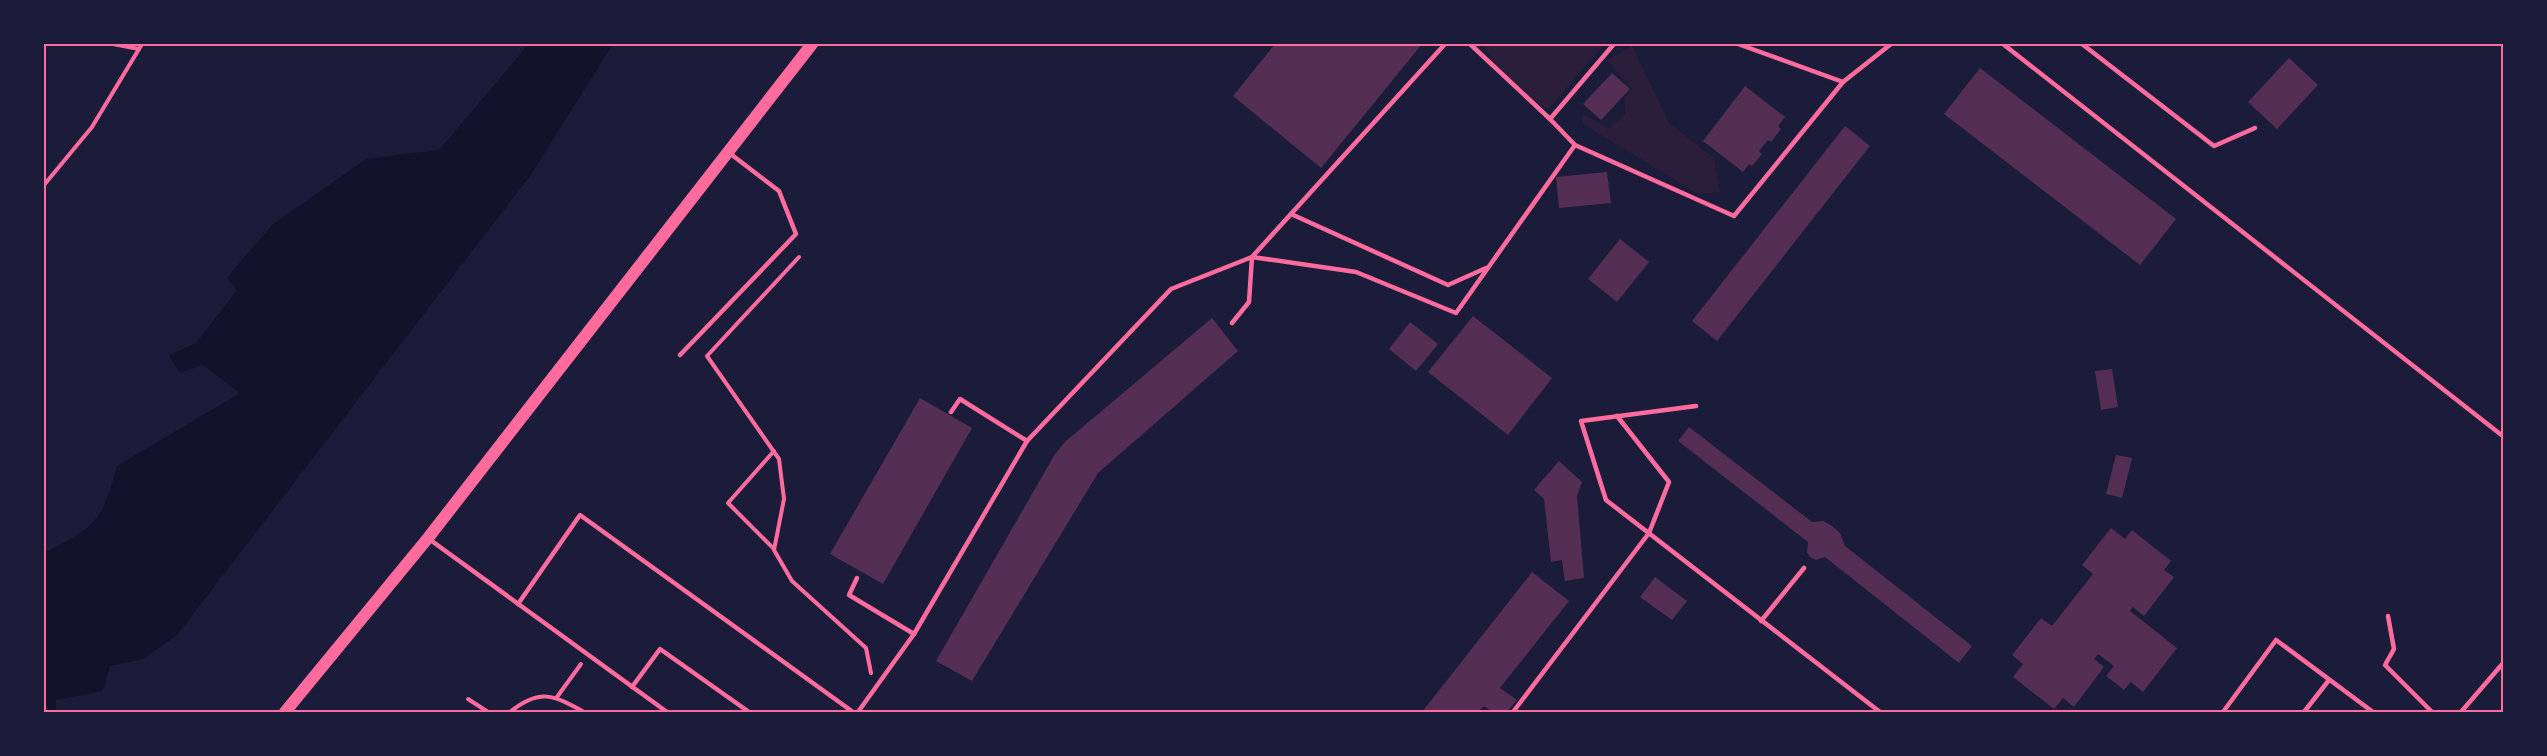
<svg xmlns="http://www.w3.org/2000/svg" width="2547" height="756" viewBox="0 0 2547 756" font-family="'Work Sans',sans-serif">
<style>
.green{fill:#2a1e3b}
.water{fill:#12122b}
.building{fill:#542f53}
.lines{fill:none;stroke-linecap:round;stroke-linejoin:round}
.path{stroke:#ff6b9d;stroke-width:4}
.service{stroke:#ff6b9d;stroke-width:4.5}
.secondary{stroke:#ff6b9d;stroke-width:12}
.neatline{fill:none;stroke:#ff6b9d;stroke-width:2}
</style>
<rect width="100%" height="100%" fill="#1b1b3a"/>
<g class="green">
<path d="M1482,44H1604L1548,110L1507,83Z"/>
<path d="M1632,46L1669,123L1714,158L1720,192L1698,194L1583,124L1582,113L1609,128L1625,114L1624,97L1632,89L1607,60Z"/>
</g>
<path class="water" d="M529,44H613L530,176L177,635L143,659L110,666L103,691L56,700V712H44V553C95,527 102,523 117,466L240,393L203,365L179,373L169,355L196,343L237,290L227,278L272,225L366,159L439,150Z"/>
<g class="building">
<path d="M1275,44H1422L1321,168L1233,96Z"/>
<path d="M2289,58L2318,85L2277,129L2248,102Z"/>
<path d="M1980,68L2176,219L2140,265L1944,114Z"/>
<path d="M1612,73L1630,89L1601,120L1583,104Z"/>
<path d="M1745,86L1785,117L1778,126L1781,129L1771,142L1768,140L1759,151L1762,154L1752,166L1749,164L1743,172L1703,141Z"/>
<path d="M1845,126L1870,146L1717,341L1692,321Z"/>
<path d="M1607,172L1611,203L1559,208L1556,177Z"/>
<path d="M1620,239L1649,262L1617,302L1588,279Z"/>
<path d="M1473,316L1552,378L1508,435L1428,372Z"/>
<path d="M1212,318L1238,351L1098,473L972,681L936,661L1055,454L1066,441Z"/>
<path d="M1410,322L1438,344L1416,371L1389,349Z"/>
<path d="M2112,369L2118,407L2101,410L2095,371Z"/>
<path d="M920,398L972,428L883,584L830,554Z"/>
<path d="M1689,427L1812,522L1823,521L1832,526L1840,533L1845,546L1972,646L1959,663L1825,557L1816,560L1810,557L1807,552L1808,542L1678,441Z"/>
<path d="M2116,455L2132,458L2122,498L2106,494Z"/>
<path d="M1559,461L1582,482L1577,496L1584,578L1565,581L1562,560L1551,562L1544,499L1534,490Z"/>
<path d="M2111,528L2125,539L2132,530L2171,561L2164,570L2174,577L2144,616L2133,607L2130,611L2177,648L2143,692L2131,682L2124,690L2106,676L2114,666L2098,654L2094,659L2104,667L2074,707L2063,698L2054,709L2013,677L2023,664L2012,655L2041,618L2052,626L2093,574L2082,565Z"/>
<path d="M1532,572L1569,601L1500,688L1517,700L1507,712H1492L1484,706L1478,712H1422Z"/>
<path d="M1655,577L1687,601L1672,620L1640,597Z"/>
</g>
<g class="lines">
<g class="path">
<path d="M113,44L139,49"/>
<path d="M44,185L92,127L142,44"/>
<path d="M799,257L707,356L779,459L784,499L774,550L792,581L866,648L871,673"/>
<path d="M774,549L728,503L774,451"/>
<path d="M557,697L581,664"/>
<path d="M468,699L488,712"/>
<path d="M510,712C540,688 553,695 584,712"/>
</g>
<g class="service">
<path d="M1470,44L1550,119"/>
<path d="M1614,44L1550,119L1575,145L1734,216L1843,82L1891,44"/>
<path d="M1738,44L1843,82"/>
<path d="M2003,44L2504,437"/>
<path d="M2082,44L2214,146L2255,128"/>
<path d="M1291,214L1448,285L1486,268"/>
<path d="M1232,323L1249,302L1252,257L1445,44"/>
<path d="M680,355L796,234L779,191L728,152"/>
<path d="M1696,406L1581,421L1606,500L1880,712"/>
<path d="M951,412L960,399L1027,441"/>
<path d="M429,539L667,712"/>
<path d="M857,578L849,595L914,634"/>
<path d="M518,604L580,515L853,712"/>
<path d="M2388,616L2394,649L2385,665L2432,712"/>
<path d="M1761,621L1804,568"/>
<path d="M632,687L660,649L749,712"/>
<path d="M858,712L914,634L1027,441L1171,289L1252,257L1356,272L1456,313L1575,145"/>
<path d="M1513,712L1649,533L1669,482L1617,416"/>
<path d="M2223,712L2276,640L2373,712"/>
<path d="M2304,712L2329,680"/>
<path d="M2461,712L2504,662"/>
</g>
<path class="secondary" d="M285,712L428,538L812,44"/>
</g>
<rect width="2547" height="756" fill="none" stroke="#1b1b3a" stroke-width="90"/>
<rect x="45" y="45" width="2457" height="666" class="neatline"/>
</svg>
